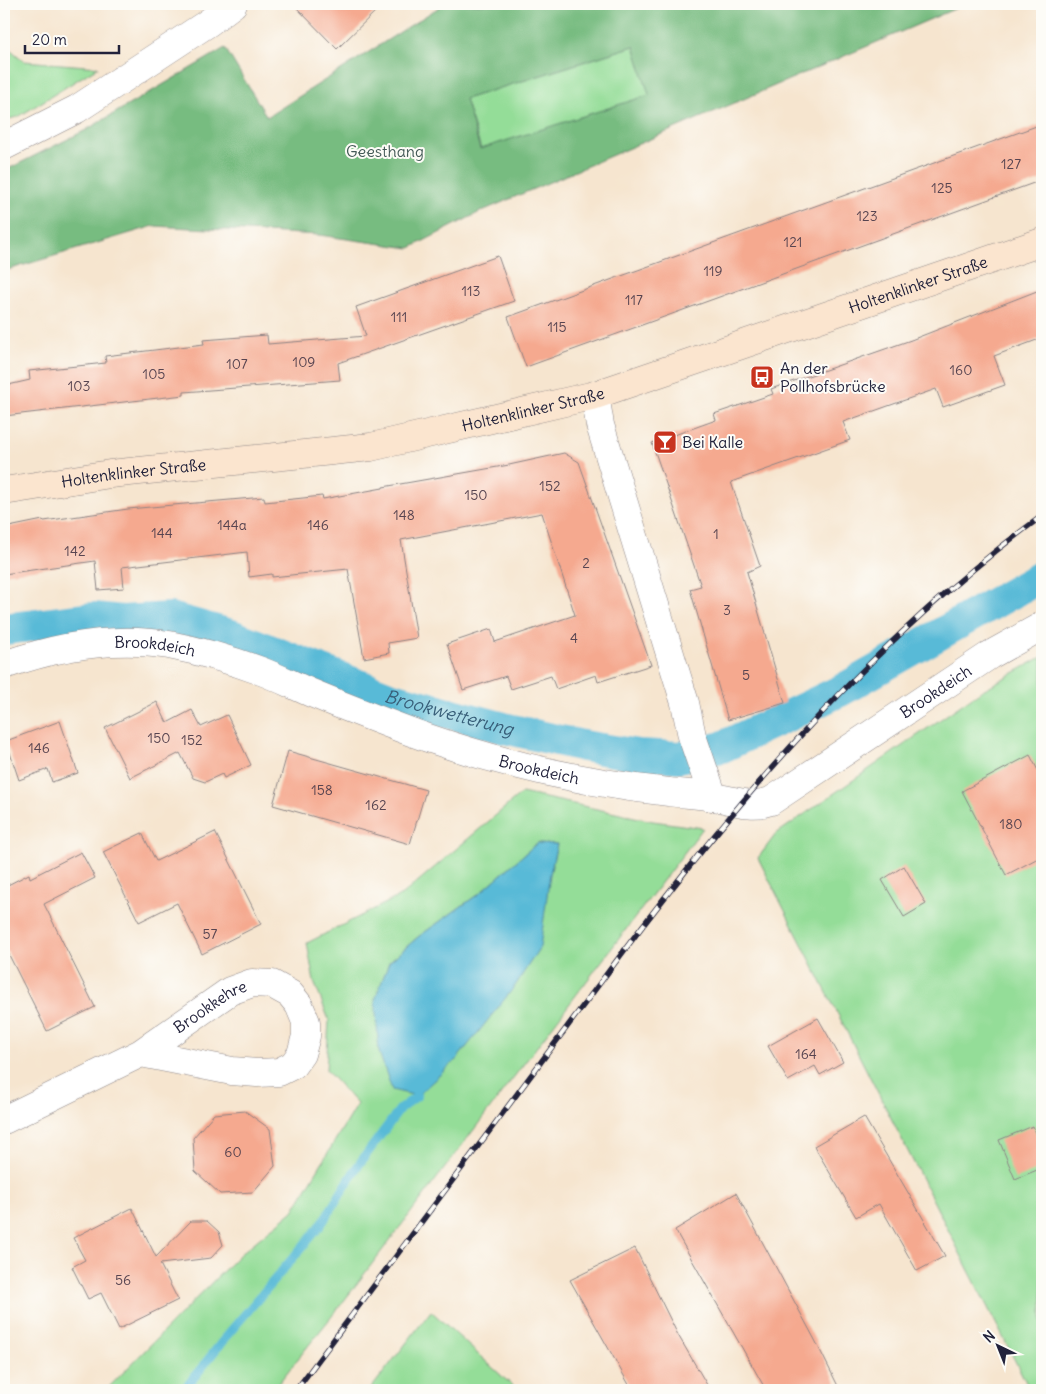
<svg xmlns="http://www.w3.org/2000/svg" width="1046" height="1394" viewBox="0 0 1046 1394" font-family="Delius,sans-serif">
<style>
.green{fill:#94dd98;stroke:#5b806a;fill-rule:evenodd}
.forest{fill:#77bc80;stroke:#4c6f5e;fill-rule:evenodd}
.water{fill:#59bad7;stroke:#3e6e89}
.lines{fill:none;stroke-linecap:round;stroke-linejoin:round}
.stream{stroke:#59bad7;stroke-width:9}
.canal{stroke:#59bad7;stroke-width:32}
.building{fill:#f5a98f}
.street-casing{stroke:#8c8485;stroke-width:29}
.secondary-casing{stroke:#8c8485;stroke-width:29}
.street{stroke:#fff;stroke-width:28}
.secondary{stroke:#fbe5cf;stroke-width:28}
.rail-casing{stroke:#22223b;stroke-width:5.5}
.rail{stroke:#fdfcf7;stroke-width:4;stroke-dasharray:11;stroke-linecap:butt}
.labels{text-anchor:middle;stroke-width:4;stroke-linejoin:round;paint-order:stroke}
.number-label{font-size:14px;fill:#574450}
.park-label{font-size:16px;fill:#445a57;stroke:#fdfcf7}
.street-label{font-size:16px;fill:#22223b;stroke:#fdfcf7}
.poi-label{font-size:16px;fill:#22223b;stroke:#fdfcf7;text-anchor:start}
.water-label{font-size:18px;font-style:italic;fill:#385f79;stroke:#fdfcf7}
</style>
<rect width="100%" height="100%" fill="#fdfcf7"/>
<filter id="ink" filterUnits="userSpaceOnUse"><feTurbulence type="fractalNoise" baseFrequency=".02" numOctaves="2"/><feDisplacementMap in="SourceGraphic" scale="10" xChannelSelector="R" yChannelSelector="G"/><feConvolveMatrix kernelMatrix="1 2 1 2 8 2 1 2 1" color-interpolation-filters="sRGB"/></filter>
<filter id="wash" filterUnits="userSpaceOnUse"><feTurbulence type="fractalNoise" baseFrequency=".0096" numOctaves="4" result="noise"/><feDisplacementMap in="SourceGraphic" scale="20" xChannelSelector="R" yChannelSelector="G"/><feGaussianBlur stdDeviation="1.12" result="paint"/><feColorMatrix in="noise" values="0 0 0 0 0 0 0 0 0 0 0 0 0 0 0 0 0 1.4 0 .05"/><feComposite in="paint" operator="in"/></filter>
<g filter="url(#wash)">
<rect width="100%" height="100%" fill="#f6e5cf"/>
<g class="green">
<path d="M4,44L24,61L98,67L18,117L4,120Z"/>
<path d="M634,46L650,95L481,149L465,99Z"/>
<path d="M1042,657V1390H1030L758,858L776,834L981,691Z"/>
<path d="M522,793L653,821L703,828L340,1306L273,1390H106L239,1255L293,1211L357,1104L326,1070L329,1020L314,982L307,943L402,895ZM537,843L557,844L550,874L389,962L418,937L480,893Z"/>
<path d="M431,1311L517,1390H370Z"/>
</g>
<path class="forest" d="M444,4H966L482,211L410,248L319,235L154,226L4,271V171L86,130L225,48L267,117ZM634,46L649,95L480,149L465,99Z"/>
<path class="water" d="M537,843L557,844L550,874L540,947L515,986L457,1059L417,1096L392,1090L379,1052L375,1000L389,962L418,937L480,893Z"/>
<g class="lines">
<path class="stream" d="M184,1390L229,1333L321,1225L357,1167L400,1109L417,1096"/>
<path class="canal" id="s1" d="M4,629L94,618L122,621L170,618L231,635L389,697L504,728L583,746L638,755L680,757L722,747L840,691L1042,576"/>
</g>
<g id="blocks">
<g class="building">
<path d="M293,4H383L337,49Z"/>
<path d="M1042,124V180L526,367L508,317Z"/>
<path d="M498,256L514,301L338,363L340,380L184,392V395L4,416V386L30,380L29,371L106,363L105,356L204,344L203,340L267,335L268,344L366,336L356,307Z"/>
<path d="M1042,289V338L994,356L1005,385L943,407L936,389L843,422L850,440L731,482L760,566L747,572L785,703L728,720L690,589L701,586L652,443L716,420L714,414L773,394L771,389L911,340Z"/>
<path d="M564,453L579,462L651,665L598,682L596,675L556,689L551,676L511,689L506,676L463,690L447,644L491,629L495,642L575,615L542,513L401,540L417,638L388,643L389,653L364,658L348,569L272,577V574L249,577L247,552L122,567L124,588L98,590L95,561L4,574V528L43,520L44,521L128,509L264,497L265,502L322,496L323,499L383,488V487L509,465Z"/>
<path d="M157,702L167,723L192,710L201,727L227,715L251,765L224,778L222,774L205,782L193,778L180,753L130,778L105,728Z"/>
<path d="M60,721L78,773L52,782L48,769L19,780L6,741Z"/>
<path d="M288,751L426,790L410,844L273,805Z"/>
<path d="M1030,755L1042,778V856L1006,875L962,791Z"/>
<path d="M215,832L261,924L202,954L177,903L139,922L103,852L142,833L156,861Z"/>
<path d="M81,852L95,878L44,904L95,1007L47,1031L4,945V887L29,874L30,878Z"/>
<path d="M904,866L926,904L904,917L882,880Z"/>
<path d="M818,1018L843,1062L820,1075L815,1066L788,1081L768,1046Z"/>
<path d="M245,1111L270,1129L275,1166L253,1192L220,1194L195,1171L193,1138L214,1114Z"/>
<path d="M864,1117L945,1256L917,1271L879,1204L856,1217L814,1146Z"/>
<path d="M1033,1126L1042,1146V1168L1015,1179L999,1140Z"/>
<path d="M736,1193L815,1340L840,1390H766L675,1230Z"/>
<path d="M132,1208L156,1257L191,1221H207L219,1232L223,1245L211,1258L160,1264L178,1300L119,1329L101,1293L88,1299L72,1267L85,1260L73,1238Z"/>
<path d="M635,1248L678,1335L710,1390H632L570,1280Z"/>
</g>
</g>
</g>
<g filter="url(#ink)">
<use href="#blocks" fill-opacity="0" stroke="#8c8485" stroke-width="1"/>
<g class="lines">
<g class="street-casing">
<g id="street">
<path d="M4,146L77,109L208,23L233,4"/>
<path d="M595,395L600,425L685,703L692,736L713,797"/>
<path id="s2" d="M4,665C55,647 114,636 169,645C200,651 231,660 261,671C277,677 293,685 309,692C348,708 388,724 428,738C506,765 587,783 669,792C684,794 698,794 713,797C733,800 751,808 771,801L990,655L1042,626"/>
<path id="s3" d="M4,1120L141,1053L230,991L252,983L272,984L290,994L299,1005L306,1022V1036L301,1054L293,1065L279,1072L257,1073L232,1071L141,1053"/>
</g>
</g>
<g class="secondary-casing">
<g id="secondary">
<path id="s4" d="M4,491L110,474L371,447L595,395L1042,242"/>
</g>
</g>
<use href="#street" class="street"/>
<use href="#secondary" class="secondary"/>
<g class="rail-casing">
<path id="rail" d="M296,1390L641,928C758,776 886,629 1042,516"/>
</g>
<use href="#rail" class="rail"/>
</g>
</g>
<defs>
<g id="bus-square" transform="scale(1.25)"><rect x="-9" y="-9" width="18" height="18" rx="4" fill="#c8321e" stroke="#fdfcf7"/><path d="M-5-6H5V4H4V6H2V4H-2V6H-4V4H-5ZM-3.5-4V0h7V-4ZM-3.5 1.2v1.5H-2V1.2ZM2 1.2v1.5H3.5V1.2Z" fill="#fff"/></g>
<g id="bar-square" transform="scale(1.25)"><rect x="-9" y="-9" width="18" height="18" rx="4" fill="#c8321e" stroke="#fdfcf7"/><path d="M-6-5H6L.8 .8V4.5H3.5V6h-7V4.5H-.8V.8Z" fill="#fff"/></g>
</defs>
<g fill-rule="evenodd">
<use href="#bus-square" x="762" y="377"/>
<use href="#bar-square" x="665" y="442"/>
</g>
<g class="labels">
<g class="number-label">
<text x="1011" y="169">127</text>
<text x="942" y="193">125</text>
<text x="867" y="221">123</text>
<text x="793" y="247">121</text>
<text x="713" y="276">119</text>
<text x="471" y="296">113</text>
<text x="634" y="305">117</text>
<text x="399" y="322">111</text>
<text x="557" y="332">115</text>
<text x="304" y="367">109</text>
<text x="237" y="369">107</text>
<text x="961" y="375">160</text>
<text x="154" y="379">105</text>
<text x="79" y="391">103</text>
<text x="550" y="491">152</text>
<text x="476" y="500">150</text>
<text x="404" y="520">148</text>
<text x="232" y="530">144a</text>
<text x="318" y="530">146</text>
<text x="162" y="538">144</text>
<text x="716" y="539">1</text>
<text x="75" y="556">142</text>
<text x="586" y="568">2</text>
<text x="727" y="615">3</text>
<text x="574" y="643">4</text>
<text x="746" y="680">5</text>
<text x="159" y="743">150</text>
<text x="192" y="745">152</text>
<text x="39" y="753">146</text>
<text x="322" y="795">158</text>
<text x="376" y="810">162</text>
<text x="1011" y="829">180</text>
<text x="210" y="939">57</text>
<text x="806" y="1059">164</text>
<text x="233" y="1157">60</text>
<text x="123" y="1285">56</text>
</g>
<g class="park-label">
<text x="385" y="157">Geesthang</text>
</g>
<g class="street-label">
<text dy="6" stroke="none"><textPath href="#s4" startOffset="941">Holtenklinker Straße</textPath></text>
<text dy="6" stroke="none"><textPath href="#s4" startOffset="536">Holtenklinker Straße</textPath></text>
<text dy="6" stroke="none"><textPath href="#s4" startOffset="131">Holtenklinker Straße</textPath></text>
<text dy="6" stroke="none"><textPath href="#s2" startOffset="154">Brookdeich</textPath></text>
<text dy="6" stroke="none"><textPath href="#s2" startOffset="992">Brookdeich</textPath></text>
<text dy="6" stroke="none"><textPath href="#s2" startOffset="559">Brookdeich</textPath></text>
<text dy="6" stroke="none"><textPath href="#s3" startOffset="236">Brookkehre</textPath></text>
</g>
<g class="poi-label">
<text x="780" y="374">An der<tspan x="780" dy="18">Pollhofsbrücke</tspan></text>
<text x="682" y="448">Bei Kalle</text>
</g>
<g class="water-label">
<text dy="6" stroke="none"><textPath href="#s1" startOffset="462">Brookwetterung</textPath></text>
</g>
</g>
<rect width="1046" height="1394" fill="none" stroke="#fdfcf7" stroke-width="20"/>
<g transform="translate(998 1346) rotate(317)" stroke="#fdfcf7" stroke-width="4" paint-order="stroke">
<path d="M0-4L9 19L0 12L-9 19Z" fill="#22223b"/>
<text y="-8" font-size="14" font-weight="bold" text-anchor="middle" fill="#22223b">N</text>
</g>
<path d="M25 45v8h94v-8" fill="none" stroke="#22223b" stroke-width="2.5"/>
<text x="32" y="45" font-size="15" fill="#22223b" stroke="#fdfcf7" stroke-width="4" paint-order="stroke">20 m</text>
</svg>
